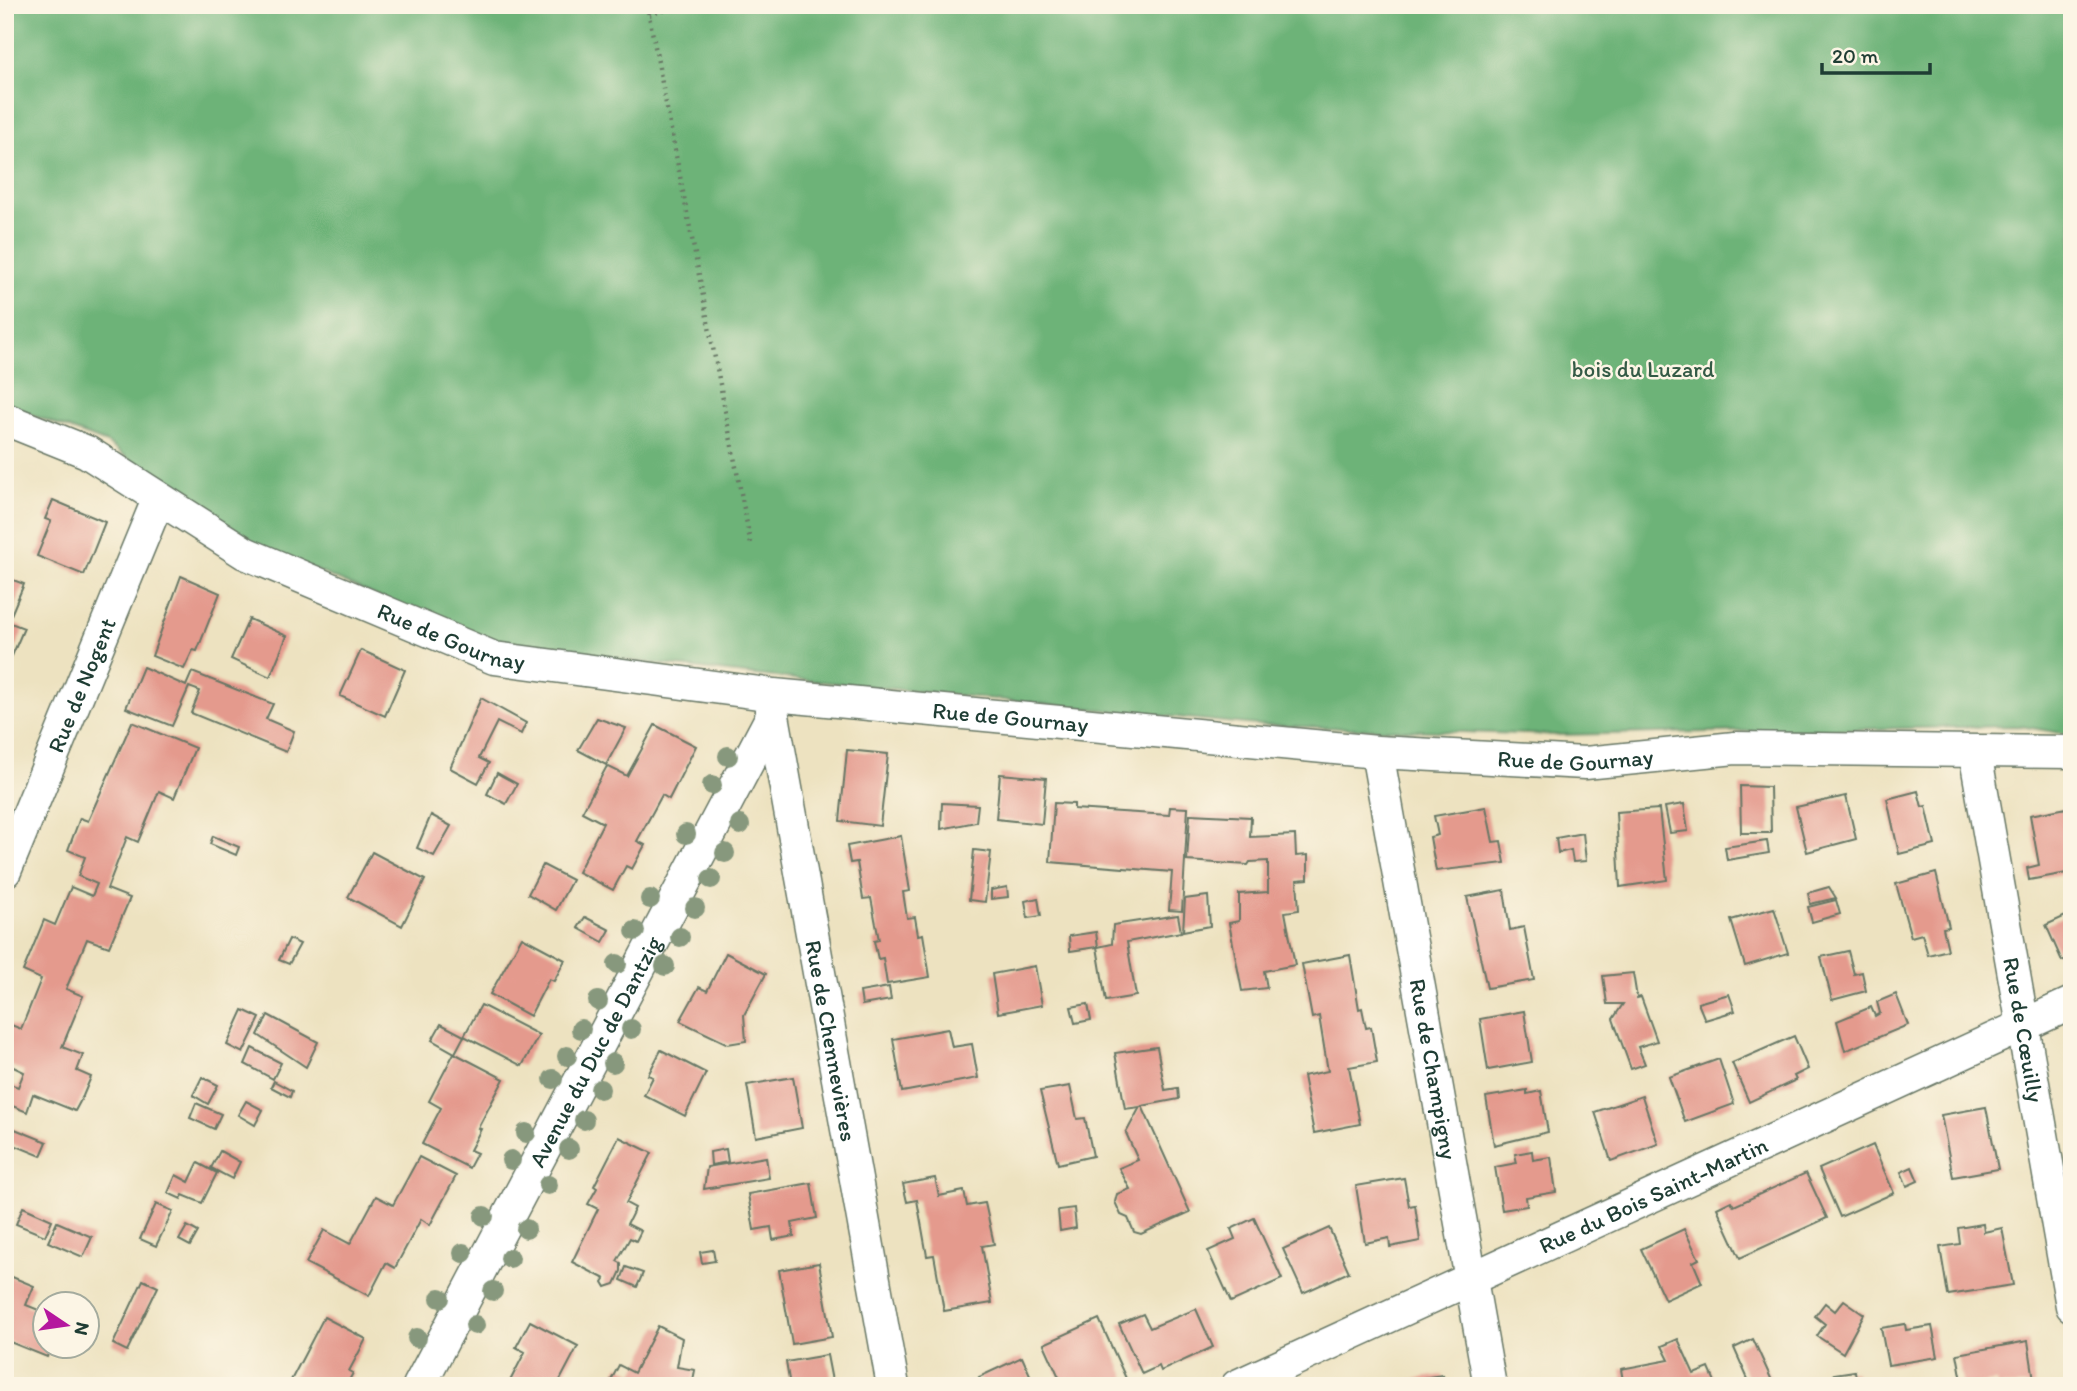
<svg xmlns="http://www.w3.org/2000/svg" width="2077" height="1391" viewBox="0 0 2077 1391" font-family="Itim,sans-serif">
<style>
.forest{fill:#6db378;stroke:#467856;stroke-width:2}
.building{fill:#e49a8d}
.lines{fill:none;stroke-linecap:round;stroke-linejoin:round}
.minor-casing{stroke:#677765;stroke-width:35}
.path{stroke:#677765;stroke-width:4.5;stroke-dasharray:2 5;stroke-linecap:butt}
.minor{stroke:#fff;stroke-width:32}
.tree{fill:#87987d}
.labels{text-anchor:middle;stroke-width:5;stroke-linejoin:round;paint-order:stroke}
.park-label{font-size:23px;fill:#345b46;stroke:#fcf5e5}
.street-label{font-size:23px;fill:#1f3d34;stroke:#fcf5e5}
</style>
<rect width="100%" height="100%" fill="#fcf5e5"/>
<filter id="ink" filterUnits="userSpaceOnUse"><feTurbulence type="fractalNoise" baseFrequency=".0143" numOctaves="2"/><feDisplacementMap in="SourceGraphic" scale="14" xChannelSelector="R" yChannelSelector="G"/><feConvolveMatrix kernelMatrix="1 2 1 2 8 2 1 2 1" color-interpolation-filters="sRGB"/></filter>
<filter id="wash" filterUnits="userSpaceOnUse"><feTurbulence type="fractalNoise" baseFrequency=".00686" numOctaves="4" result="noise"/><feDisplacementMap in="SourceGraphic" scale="28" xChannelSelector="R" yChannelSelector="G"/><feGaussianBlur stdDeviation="1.57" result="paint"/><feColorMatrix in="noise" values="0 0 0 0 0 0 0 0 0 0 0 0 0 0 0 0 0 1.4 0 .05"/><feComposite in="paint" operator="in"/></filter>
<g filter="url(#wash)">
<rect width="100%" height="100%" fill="#ede2c0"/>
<path class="forest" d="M5,5H2072V735L2020,726L1555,735L1256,725L745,674L489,644L233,535L107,443L5,405Z"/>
<g id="blocks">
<g class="building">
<path d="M53,500L105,522L84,575L37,556L51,521L45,519Z"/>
<path d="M181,576L220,593L197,651L193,650L184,669L152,656Z"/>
<path d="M5,577L24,584L8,622L24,628L12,656L5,653Z"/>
<path d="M249,619L287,636L270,677L231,659Z"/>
<path d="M361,650L405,670L385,716L340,696Z"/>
<path d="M143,667L186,686L192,672L273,704L266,719L294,731L286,752L191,713L200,691L189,687L172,726L126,708Z"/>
<path d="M481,698L526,723L521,734L497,722L479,758L489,763L478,783L450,768Z"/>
<path d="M597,718L626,728L606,765L578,750Z"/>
<path d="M132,722L195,748L174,798L159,791L138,842L127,837L107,889L130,898L109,947L87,939L66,989L83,996L62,1047L83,1055L77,1071L91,1077L83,1096L75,1111L33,1094L27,1112L5,1103V1082L18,1087L24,1072L5,1063V1032L9,1024L21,1029L41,979L23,971L44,920L55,925L71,887L92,896L97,884L78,876L85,857L68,850L80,818L88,821Z"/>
<path d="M655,725L696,746L669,799L662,795L637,841L645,845L632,869L626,866L613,890L578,872L603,823L582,812L607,766L627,776Z"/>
<path d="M847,750L888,754L880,826L840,821Z"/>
<path d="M497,773L517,784L506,804L487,794Z"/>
<path d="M1000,774L1046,778L1042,824L996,819Z"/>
<path d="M1740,786L1770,787L1771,833H1741Z"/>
<path d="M1918,791L1922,807L1926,806L1935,845L1899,854L1887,799Z"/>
<path d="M1846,796L1856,839L1807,852L1796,807Z"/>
<path d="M942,803L978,805L976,822L941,829Z"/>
<path d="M1054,803L1074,804V809L1169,815L1170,807L1188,808L1182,911L1169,910L1172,872L1050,862Z"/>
<path d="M1684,804L1688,831L1670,833L1665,807Z"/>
<path d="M1486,807L1493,842L1501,841L1505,863L1436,871L1430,837L1438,835L1434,816Z"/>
<path d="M2072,807V872L2029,880L2027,868L2039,865L2030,815Z"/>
<path d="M1659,809L1667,880L1620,887L1616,812Z"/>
<path d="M1190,814L1251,817L1250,837L1295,835L1296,856L1308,855V879L1297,880L1299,910L1285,912L1295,965L1264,971L1267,988L1242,991L1229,923L1239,921V894L1268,892V861L1250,862L1248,865L1187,861Z"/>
<path d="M431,815L451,826L434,856L417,848Z"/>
<path d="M1583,833L1586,861L1573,862L1571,850L1558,853L1556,838Z"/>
<path d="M213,836L239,847L236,855L210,844Z"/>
<path d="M901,836L910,891L903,892L907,918L915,917L918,935L923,934L930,977L887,984L883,958L878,959L874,941L879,940L871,898L863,899L857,862L850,863L847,846Z"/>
<path d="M1767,841L1769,853L1727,860L1725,847Z"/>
<path d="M974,850L991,852L985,902L969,900Z"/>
<path d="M372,852L425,880L402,926L348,897Z"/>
<path d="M543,865L572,880L556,910L528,894Z"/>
<path d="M1936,873L1949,927L1943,928L1948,950L1928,955L1922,934L1911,937L1896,884Z"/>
<path d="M1007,887L1008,897L991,899V890Z"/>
<path d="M1829,887L1836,898L1810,904L1808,893Z"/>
<path d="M1504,890L1510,930L1524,927L1534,980L1487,988L1467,897Z"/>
<path d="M1208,896L1210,926L1183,931L1185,899Z"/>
<path d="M1038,898L1041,916L1028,918L1025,901Z"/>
<path d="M1836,900L1840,914L1812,922L1808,907Z"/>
<path d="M1774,908L1788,953L1745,966L1731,920Z"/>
<path d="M2072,913V956L2062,961L2046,925Z"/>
<path d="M1178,915L1181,932L1127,942L1136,996L1106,1001L1097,947L1070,951L1069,936L1096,932L1098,947L1112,944L1113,925Z"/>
<path d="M585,917L610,930L603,942L578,928Z"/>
<path d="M522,937L565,960L554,981L549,979L530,1016L490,994Z"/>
<path d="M289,939L300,944L289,964L279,960Z"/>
<path d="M1848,951L1854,974L1862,972L1866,991L1832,1000L1821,957Z"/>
<path d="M726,953L766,974L744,1015L746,1041L728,1044L680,1021L699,987L707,991Z"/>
<path d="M1350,955L1359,1009L1362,1008L1366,1028L1371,1027L1377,1062L1349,1067L1360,1124L1314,1133L1303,1076L1328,1071L1319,1016L1312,1018L1302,964Z"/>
<path d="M1035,966L1042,1005L998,1013L992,974Z"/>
<path d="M1633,973L1637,998L1641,997L1657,1041L1638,1047L1645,1064L1631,1069L1613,1019L1623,1004H1607L1603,976Z"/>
<path d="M889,987L891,1000L862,1005L860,992Z"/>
<path d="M1729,994L1735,1011L1705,1020L1698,1003Z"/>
<path d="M1896,994L1908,1025L1845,1051L1837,1021L1871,1007L1875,1016L1880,1013L1877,1002Z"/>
<path d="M1088,1004L1091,1020L1075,1023L1071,1007Z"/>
<path d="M481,1005L539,1035L522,1066L464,1036Z"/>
<path d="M243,1010L260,1018L243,1053L227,1045Z"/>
<path d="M1524,1011L1532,1062L1488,1070L1480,1019Z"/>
<path d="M268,1015L318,1042L306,1067L258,1035Z"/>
<path d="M441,1024L464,1036L455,1053L432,1040Z"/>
<path d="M948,1029L952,1047L972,1044L978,1078L902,1092L893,1039Z"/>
<path d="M1794,1036L1808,1069L1794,1076L1796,1080L1749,1102L1732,1063Z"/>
<path d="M1157,1047L1165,1090L1178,1088L1179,1099L1142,1106L1190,1212L1141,1234L1134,1232L1128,1218L1121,1215L1115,1202L1117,1194L1130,1189L1119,1168L1138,1160L1126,1133L1140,1107L1125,1109L1115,1053Z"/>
<path d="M252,1048L281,1063L273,1079L245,1064Z"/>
<path d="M661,1050L706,1073L685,1116L644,1095L653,1077L648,1075Z"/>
<path d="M454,1053L504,1079L478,1128L481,1129L470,1150L477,1153L469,1168L422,1144L441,1108L429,1101Z"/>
<path d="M1719,1059L1734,1104L1685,1122L1669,1077Z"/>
<path d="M202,1077L218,1085L208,1104L193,1095Z"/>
<path d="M793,1077L802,1128L756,1137L747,1085Z"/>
<path d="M274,1081L292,1091L290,1097L271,1087Z"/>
<path d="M1070,1086L1077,1119L1085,1118L1093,1156L1058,1164L1040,1091Z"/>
<path d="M1527,1090V1094L1541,1091L1548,1132L1494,1145L1486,1097Z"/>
<path d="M1642,1096L1658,1144L1611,1161L1595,1112Z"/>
<path d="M246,1101L263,1110L255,1125L238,1115Z"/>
<path d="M196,1103L221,1114L214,1129L190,1118Z"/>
<path d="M1986,1107L1998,1169L1953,1177L1941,1115Z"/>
<path d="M5,1125L47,1142L41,1156L7,1142L5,1147Z"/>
<path d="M619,1137L652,1153L626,1203L635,1208L627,1224L641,1231L636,1241L630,1238L617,1261L621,1263V1271L615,1284L606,1287L603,1282L605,1279L572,1262L598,1209L588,1204L597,1188L594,1186Z"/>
<path d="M1873,1145L1894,1193L1840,1217L1819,1169Z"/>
<path d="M726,1149L728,1162L711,1165L710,1152Z"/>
<path d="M220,1151L240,1162L232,1179L211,1168Z"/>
<path d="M1532,1151L1533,1160L1551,1157L1556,1192L1526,1197L1527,1206L1502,1210L1495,1167L1517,1163L1515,1154Z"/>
<path d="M419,1157L456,1176L430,1225L421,1219L395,1268L386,1263L369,1296L306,1263L324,1230L350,1244L376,1196L393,1205Z"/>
<path d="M766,1157L769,1178L704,1189L707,1167Z"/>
<path d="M198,1163L217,1173L202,1203L183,1195L181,1199L168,1193L176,1175L189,1182Z"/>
<path d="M1912,1167L1918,1181L1907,1186L1901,1172Z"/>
<path d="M1806,1173L1827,1218L1740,1258L1717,1208L1731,1201L1734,1206Z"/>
<path d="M935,1178L939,1196L964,1191L967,1206L985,1203L994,1244L982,1246L992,1303L944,1311L934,1255L927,1256L917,1200L907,1202L903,1184Z"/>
<path d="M1404,1178L1409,1206L1415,1205L1420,1241L1390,1247L1389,1238L1365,1243L1356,1186Z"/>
<path d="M811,1183L817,1218L792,1223L794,1236L773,1240L771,1227L754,1230L748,1194Z"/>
<path d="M156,1204L173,1211L156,1246L140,1239Z"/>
<path d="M23,1207L52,1220L45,1236L16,1224Z"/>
<path d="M1074,1208L1076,1228L1060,1231L1058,1210Z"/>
<path d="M1254,1218L1282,1279L1231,1302L1208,1251L1235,1239L1231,1229Z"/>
<path d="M57,1222L92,1237L83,1257L48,1242Z"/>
<path d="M1983,1224L1984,1232L2002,1228L2013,1285L1948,1295L1940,1247L1960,1244L1958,1228Z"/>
<path d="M187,1226L198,1232L190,1246L179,1240Z"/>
<path d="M1329,1228L1349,1272L1303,1293L1283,1249Z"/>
<path d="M1684,1229L1699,1259L1693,1262L1702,1283L1665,1300L1641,1249Z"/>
<path d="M713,1250L715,1261L702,1263L700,1252Z"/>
<path d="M819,1263L832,1337L792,1344L779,1270Z"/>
<path d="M626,1267L643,1273L637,1287L621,1280Z"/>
<path d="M5,1274L34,1286L26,1305L46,1313V1346H51L47,1357L5,1340Z"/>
<path d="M143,1280L158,1287L127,1351L113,1344Z"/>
<path d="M1844,1300L1864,1314L1843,1353L1817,1336L1825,1324L1815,1316L1825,1303L1835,1311Z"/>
<path d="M1196,1309L1213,1347L1161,1371L1159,1366L1142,1374L1119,1324L1143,1314L1150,1328Z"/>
<path d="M324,1317L366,1339L349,1371L353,1373L346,1386H288Z"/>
<path d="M1099,1319L1129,1385L1063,1386L1044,1344Z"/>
<path d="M530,1321L578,1346L557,1386H514L509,1383L525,1352L516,1347Z"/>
<path d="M1905,1324L1906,1330L1932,1326L1938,1357L1888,1365L1881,1328Z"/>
<path d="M658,1326L682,1338L677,1367L695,1370L692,1386H608L619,1365L634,1373Z"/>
<path d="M1678,1339L1694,1374L1709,1368L1716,1384L1606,1386L1623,1381L1621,1369L1669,1360L1662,1346Z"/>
<path d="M1753,1339L1774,1385V1386H1751L1734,1348Z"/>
<path d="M2028,1341L2035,1386H1997L1996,1382L1963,1386L1957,1354Z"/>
<path d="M827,1355L833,1386H790L786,1362Z"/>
<path d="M1022,1357L1035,1386H983L979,1377Z"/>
<path d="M1855,1371L1857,1385L1836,1386L1834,1374Z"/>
<path d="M1443,1375L1445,1386H1402L1401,1381Z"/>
</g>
</g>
</g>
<g filter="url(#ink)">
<use href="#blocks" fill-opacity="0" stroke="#677765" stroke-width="2"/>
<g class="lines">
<g class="minor-casing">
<g id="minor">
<path id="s1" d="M5,419L87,452L245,553L494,658L774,695L1377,752L1585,763L1735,748L2072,752"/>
<path id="s2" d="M772,710L893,1386"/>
<path id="s3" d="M1377,752L1490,1386"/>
<path id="s4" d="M1975,752L2072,1306"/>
<path id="s5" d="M5,871L158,500"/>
<path id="s6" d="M419,1386L771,718"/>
<path id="s7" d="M1237,1386L2072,1003"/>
</g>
</g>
<g class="path">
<path d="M647,5L751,545"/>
<path d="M649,15L683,5"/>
</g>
<use href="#minor" class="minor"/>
</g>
<g class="tree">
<circle cx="728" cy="756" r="10"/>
<circle cx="712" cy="785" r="10"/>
<circle cx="740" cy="825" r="10"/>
<circle cx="686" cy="834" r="10"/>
<circle cx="725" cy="853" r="10"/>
<circle cx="711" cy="879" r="10"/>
<circle cx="650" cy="899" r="10"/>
<circle cx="695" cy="908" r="10"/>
<circle cx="635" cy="931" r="10"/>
<circle cx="680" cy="937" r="10"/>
<circle cx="617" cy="964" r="10"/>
<circle cx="665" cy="966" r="10"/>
<circle cx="598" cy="1001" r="10"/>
<circle cx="581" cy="1029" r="10"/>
<circle cx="631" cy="1029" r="10"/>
<circle cx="567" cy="1056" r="10"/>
<circle cx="613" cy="1063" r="10"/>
<circle cx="553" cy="1079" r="10"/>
<circle cx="600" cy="1089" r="10"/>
<circle cx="584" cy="1120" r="10"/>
<circle cx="526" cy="1133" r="10"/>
<circle cx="569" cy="1149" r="10"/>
<circle cx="511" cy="1160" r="10"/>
<circle cx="548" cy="1185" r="10"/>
<circle cx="484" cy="1216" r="10"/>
<circle cx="526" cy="1229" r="10"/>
<circle cx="463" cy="1253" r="10"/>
<circle cx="510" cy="1258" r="10"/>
<circle cx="493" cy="1291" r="10"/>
<circle cx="440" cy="1298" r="10"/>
<circle cx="475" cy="1325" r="10"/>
<circle cx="417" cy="1338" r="10"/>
</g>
</g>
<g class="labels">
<g class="park-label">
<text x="1643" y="377">bois du Luzard</text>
</g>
<g class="street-label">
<text dy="8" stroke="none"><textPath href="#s1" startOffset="499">Rue de Gournay</textPath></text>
<text dy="8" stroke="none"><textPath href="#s5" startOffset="201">Rue de Nogent</textPath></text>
<text dy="8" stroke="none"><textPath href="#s1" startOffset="1066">Rue de Gournay</textPath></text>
<text dy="8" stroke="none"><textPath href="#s1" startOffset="1633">Rue de Gournay</textPath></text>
<text dy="8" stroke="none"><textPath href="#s4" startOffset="282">Rue de Cœuilly</textPath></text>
<text dy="8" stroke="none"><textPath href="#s2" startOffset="336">Rue de Chennevières</textPath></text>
<text dy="8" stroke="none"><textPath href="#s6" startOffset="378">Avenue du Duc de Dantzig</textPath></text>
<text dy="8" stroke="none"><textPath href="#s3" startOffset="322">Rue de Champigny</textPath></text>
<text dy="8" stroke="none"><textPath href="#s7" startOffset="458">Rue du Bois Saint-Martin</textPath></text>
</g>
</g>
<rect width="2077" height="1391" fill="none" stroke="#fcf5e5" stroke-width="28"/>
<g transform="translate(66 1325) rotate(103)"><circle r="33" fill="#fcf5e5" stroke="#a4ab9e" stroke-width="2"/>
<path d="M0-5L12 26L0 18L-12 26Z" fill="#b5179e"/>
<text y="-10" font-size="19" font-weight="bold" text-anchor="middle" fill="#1f3d34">N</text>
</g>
<path d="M1822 63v10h108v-10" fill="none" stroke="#1f3d34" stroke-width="3.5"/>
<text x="1832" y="63" font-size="21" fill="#1f3d34" stroke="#fcf5e5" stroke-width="5" paint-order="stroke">20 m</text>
</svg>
